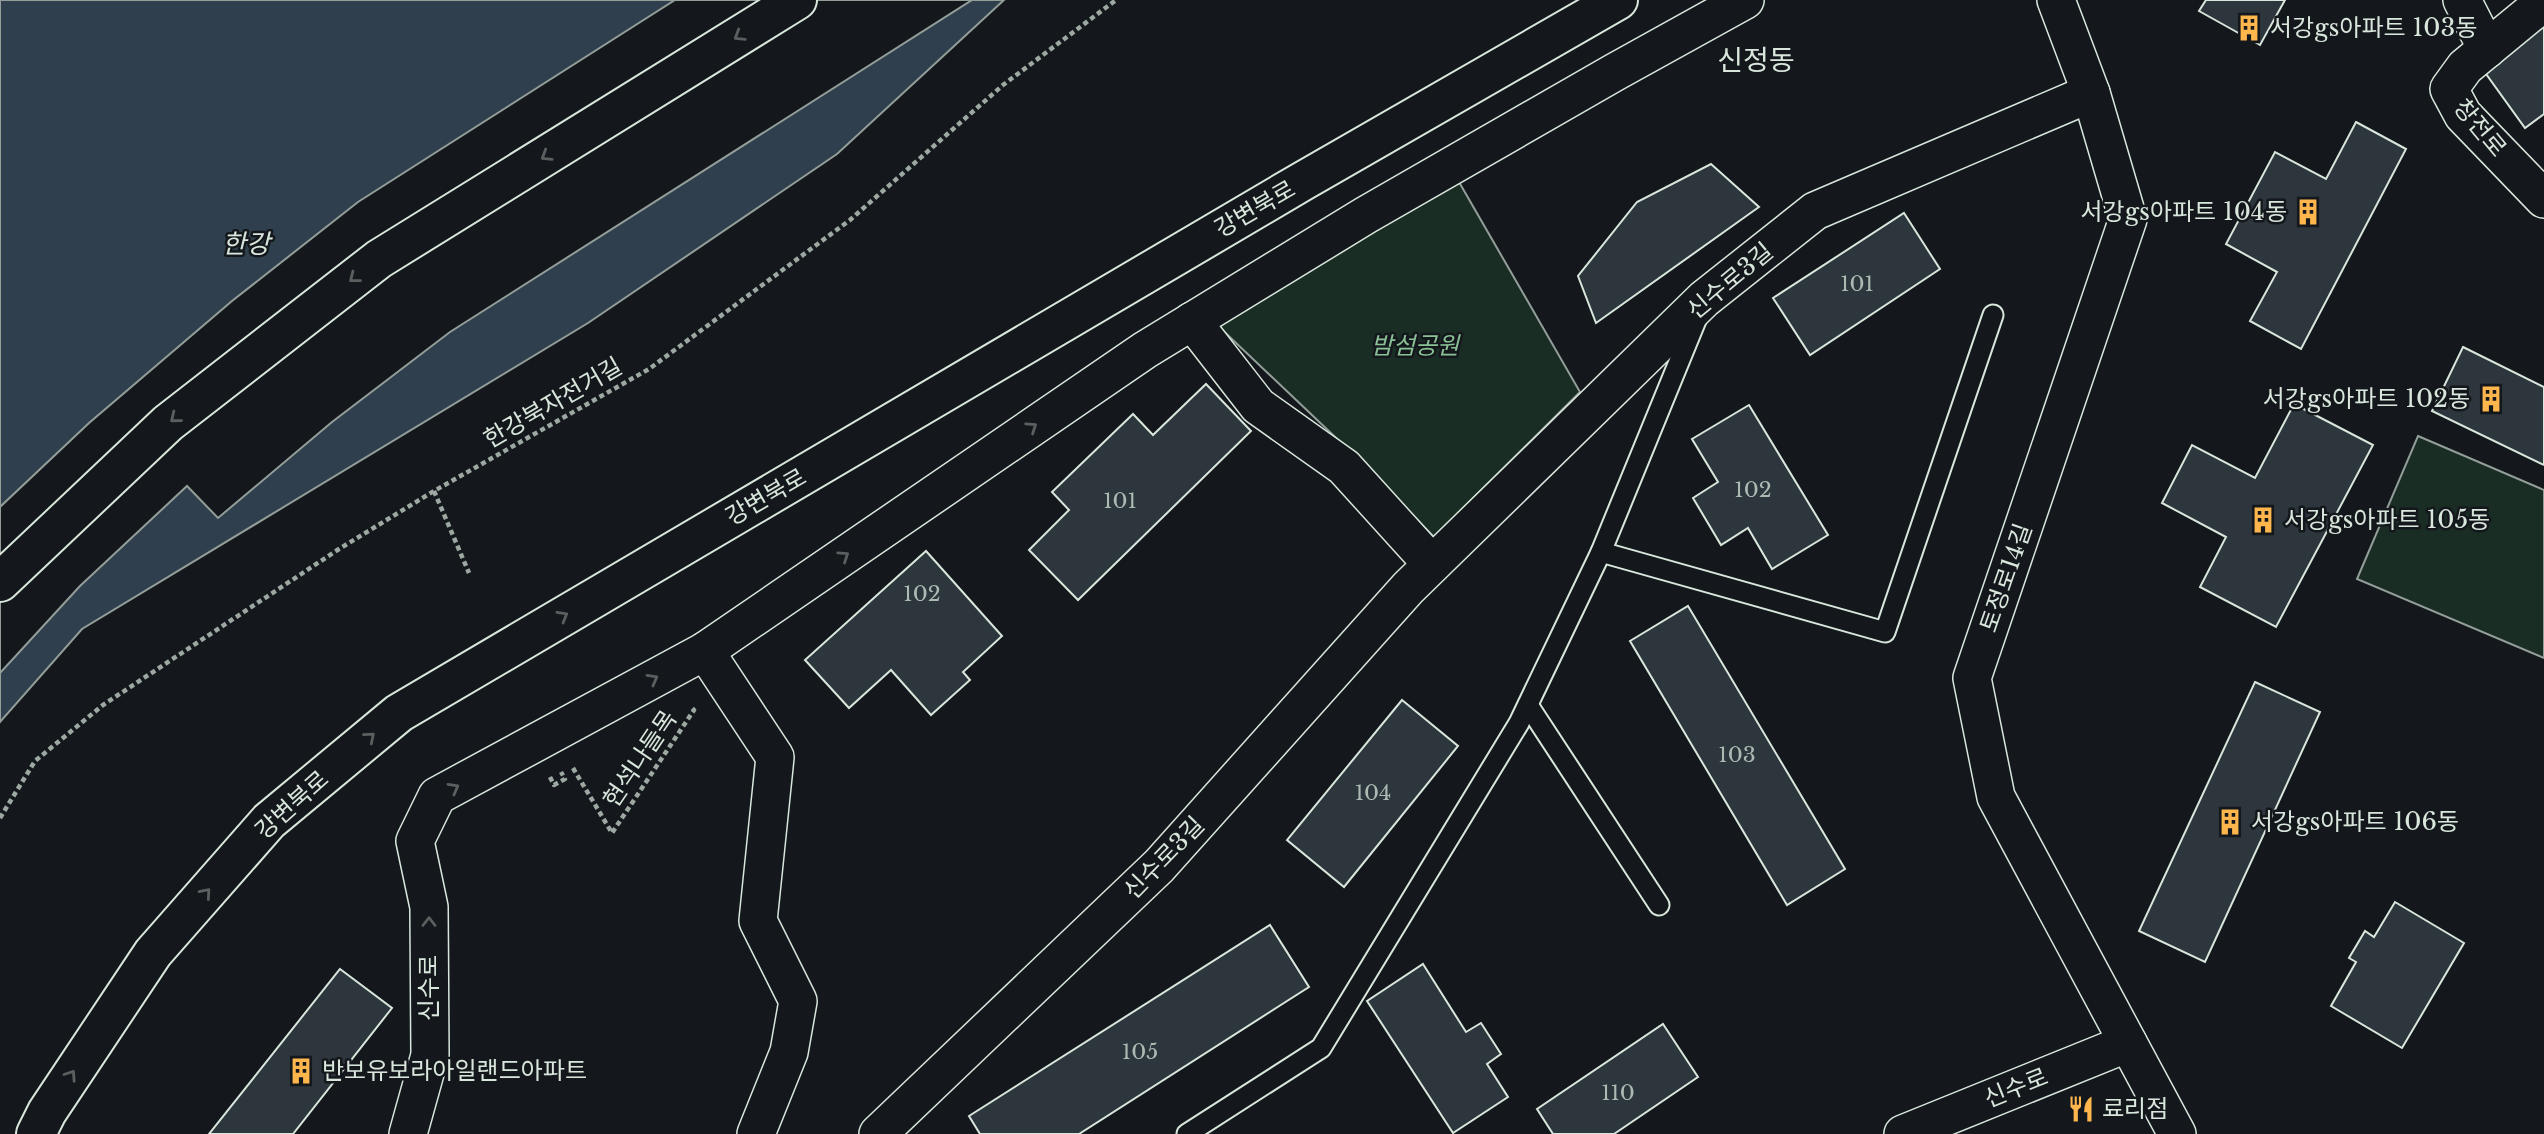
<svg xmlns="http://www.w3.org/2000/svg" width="2544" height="1134" viewBox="0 0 2544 1134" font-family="'Libre Baskerville','Noto Sans KR',serif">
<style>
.green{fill:#1a2d24;stroke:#939e99;stroke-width:2}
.water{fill:#2f3f4d;stroke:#939e99;stroke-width:2}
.pier{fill:#14181c;stroke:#939e99;stroke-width:2}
.building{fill:#2c363c;stroke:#d8e6dc;stroke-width:2}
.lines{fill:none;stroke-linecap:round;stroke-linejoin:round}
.lane-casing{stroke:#d8e6dc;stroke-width:23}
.street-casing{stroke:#d8e6dc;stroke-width:40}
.highway-casing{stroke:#d8e6dc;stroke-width:42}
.path{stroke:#9da8a2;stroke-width:4.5;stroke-dasharray:5 3.5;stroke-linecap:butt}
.lane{stroke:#14181c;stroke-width:19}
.street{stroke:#14181c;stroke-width:37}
.highway{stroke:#14181c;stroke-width:38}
.oneway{stroke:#59605f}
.labels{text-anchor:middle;stroke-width:5;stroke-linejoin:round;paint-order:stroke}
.number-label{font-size:21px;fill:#adbab4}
.poi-label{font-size:24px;fill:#d8e6dc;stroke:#14181c;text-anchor:start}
.street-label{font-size:24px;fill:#d8e6dc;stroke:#14181c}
.park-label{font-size:24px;font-style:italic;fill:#8ac095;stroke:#14181c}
.water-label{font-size:26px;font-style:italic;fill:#d8e6dc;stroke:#14181c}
.quarter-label{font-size:28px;fill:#d8e6dc;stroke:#14181c}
</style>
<rect width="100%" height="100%" fill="#14181c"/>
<g class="green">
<path d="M1459,182L1580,392L1434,537L1353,454L1215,323Z"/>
<path d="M2418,436L2544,490V658L2357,579Z"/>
</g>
<path class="water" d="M0,0H1004L837,154L588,323L82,629L0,722Z"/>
<path class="pier" d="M675,0H972L450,332L332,422L218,518L187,486L80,586L0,673V507L89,423L232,301L358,202Z"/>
<g class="building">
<path d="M2206,0H2285L2260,45L2199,11Z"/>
<path d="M2544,11V114L2525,128L2476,60Z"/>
<path d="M2356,122L2406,149L2301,349L2250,321L2277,272L2226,244L2275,152L2326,179Z"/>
<path d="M1711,164L1759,207L1596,323L1578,276L1637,202Z"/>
<path d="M1904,213L1940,269L1810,355L1773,298Z"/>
<path d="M2463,347L2544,387V465L2432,411Z"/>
<path d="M1206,384L1251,431L1078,600L1029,550L1069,510L1052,492L1133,414L1153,435Z"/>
<path d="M2294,404L2373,445L2276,627L2200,587L2226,537L2162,503L2192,445L2255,478Z"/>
<path d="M1749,405L1828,535L1772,569L1748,528L1721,545L1693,498L1718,482L1692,439Z"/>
<path d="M926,551L1002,636L963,672L970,680L931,715L891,670L849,708L805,660Z"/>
<path d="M1688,606L1845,869L1787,905L1630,641Z"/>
<path d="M2255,682L2320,712L2205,962L2139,931Z"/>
<path d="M1402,700L1458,746L1344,887L1287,840Z"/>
<path d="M2395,902L2464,943L2402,1048L2331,1006L2356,962L2349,958L2365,931L2374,937Z"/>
<path d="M1270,925L1309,987L1079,1134H980L969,1116Z"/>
<path d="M1423,964L1466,1032L1481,1023L1501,1054L1487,1064L1508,1097L1453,1133L1367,1001Z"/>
<path d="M340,969L392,1008L293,1134H209Z"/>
<path d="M1663,1024L1698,1077L1614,1134H1553L1537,1109Z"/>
</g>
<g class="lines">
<g class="lane-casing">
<g id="lane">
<path d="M1601,552L1885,632L1993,315"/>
<path d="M1528,705L1659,905"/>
<path d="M1187,1134L1321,1048L1519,723L1601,552L1697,318"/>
</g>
</g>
<g class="street-casing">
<g id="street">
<path d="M2056,0L2091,93L2128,219L1972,678L1996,797L2177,1134"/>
<path d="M2462,0L2487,49"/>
<path d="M2544,2L2465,67L2449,89L2463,115L2544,199"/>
<path d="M1192,321L1258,406L1344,467L1432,564"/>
<path d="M705,651L775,757L758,921L798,1001L789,1052L756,1134"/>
<path d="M408,1134L430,1055L429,907L415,841L437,796L705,651L1145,350L1366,215L1615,72L1745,0"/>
<path d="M878,1134L1159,866L1408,588L1704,299L1815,211L2091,93"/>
<path d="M1903,1134L2128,1043"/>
</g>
</g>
<g class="highway-casing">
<g id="highway">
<path d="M0,582L168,423L379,259L797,0"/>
<path d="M36,1134L47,1112L153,953L269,821L399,713L1303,181L1618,0"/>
</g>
</g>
<g class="path">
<path d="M434,491L469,573"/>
<path d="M573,768L612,833L694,710L692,708"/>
<path d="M550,777L554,785L565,779L561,772"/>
<path d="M0,818L35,761L103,705L339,549L434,491L649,369L850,220L1003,85L1116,0"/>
</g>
<use href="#lane" class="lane"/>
<use href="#street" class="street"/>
<use href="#highway" class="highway"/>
</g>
<defs><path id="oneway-chevron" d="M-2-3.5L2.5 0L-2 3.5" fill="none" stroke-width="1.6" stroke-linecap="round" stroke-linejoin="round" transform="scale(1.75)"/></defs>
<g class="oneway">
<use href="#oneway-chevron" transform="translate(739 36) rotate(148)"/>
<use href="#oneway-chevron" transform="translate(546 156) rotate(148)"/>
<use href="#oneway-chevron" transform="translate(354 278) rotate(142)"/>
<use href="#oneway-chevron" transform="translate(175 418) rotate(141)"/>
<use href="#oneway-chevron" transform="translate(1032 427) rotate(-34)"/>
<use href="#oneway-chevron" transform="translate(844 556) rotate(-34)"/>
<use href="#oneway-chevron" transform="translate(563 616) rotate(-30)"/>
<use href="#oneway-chevron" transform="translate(653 679) rotate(-29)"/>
<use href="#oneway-chevron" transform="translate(370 737) rotate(-40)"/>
<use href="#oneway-chevron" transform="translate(454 788) rotate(-29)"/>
<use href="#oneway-chevron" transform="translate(206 893) rotate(-49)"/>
<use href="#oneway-chevron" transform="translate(429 922) rotate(-90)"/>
<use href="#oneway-chevron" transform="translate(71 1075) rotate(-56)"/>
</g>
<defs>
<g id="building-bare" transform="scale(2.1)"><path d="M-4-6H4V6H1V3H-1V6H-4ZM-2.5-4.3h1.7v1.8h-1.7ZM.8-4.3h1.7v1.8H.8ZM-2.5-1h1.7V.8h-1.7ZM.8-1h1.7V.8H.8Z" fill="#ffb74d" stroke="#14181c" stroke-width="2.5" paint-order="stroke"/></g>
<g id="restaurant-bare" transform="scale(2.1)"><path d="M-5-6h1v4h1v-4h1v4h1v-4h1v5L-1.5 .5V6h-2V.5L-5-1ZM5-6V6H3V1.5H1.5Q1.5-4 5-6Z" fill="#ffb74d" stroke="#14181c" stroke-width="2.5" paint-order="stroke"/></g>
</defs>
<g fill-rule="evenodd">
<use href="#building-bare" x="2249" y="28"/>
<use href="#building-bare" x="2308" y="212"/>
<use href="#building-bare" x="2491" y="399"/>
<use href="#building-bare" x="2263" y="520"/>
<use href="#building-bare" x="2230" y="822"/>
<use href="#building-bare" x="301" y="1071"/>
<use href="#restaurant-bare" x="2081" y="1109"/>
</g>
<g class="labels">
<g class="number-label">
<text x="1857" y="291">101</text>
<text x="1753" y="497">102</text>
<text x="1120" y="508">101</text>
<text x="922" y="601">102</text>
<text x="1737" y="762">103</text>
<text x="1373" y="800">104</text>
<text x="1140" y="1059">105</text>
<text x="1618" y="1100">110</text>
</g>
<g class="poi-label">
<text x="2270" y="36">서강gs아파트 103동</text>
<text x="2287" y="220" text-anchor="end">서강gs아파트 104동</text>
<text x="2470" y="407" text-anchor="end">서강gs아파트 102동</text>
<text x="2284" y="528">서강gs아파트 105동</text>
<text x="2251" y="830">서강gs아파트 106동</text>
<text x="322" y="1079">반보유보라아일랜드아파트</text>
<text x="2102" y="1117">료리점</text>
</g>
<g class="street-label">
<text transform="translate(2480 128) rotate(50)" y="8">창전로</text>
<text transform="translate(1255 209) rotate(-30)" y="8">강변북로</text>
<text transform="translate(1730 281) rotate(-40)" y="8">신수로3길</text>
<text transform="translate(553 403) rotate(-30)" y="8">한강북자전거길</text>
<text transform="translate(766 497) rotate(-30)" y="8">강변북로</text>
<text transform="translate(2006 578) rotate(-71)" y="8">토정로14길</text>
<text transform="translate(640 759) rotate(-56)" y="8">현석나들목</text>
<text transform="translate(292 805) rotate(-42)" y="8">강변북로</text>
<text transform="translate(1164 858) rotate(-46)" y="8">신수로3길</text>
<text transform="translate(429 988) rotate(-90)" y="8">신수로</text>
<text transform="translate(2016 1088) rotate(-22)" y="8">신수로</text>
</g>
<g class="park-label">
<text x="1415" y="354">밤섬공원</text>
</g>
<g class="water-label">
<text x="246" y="253">한강</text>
</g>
<g class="quarter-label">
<text x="1756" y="70">신정동</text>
</g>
</g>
</svg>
